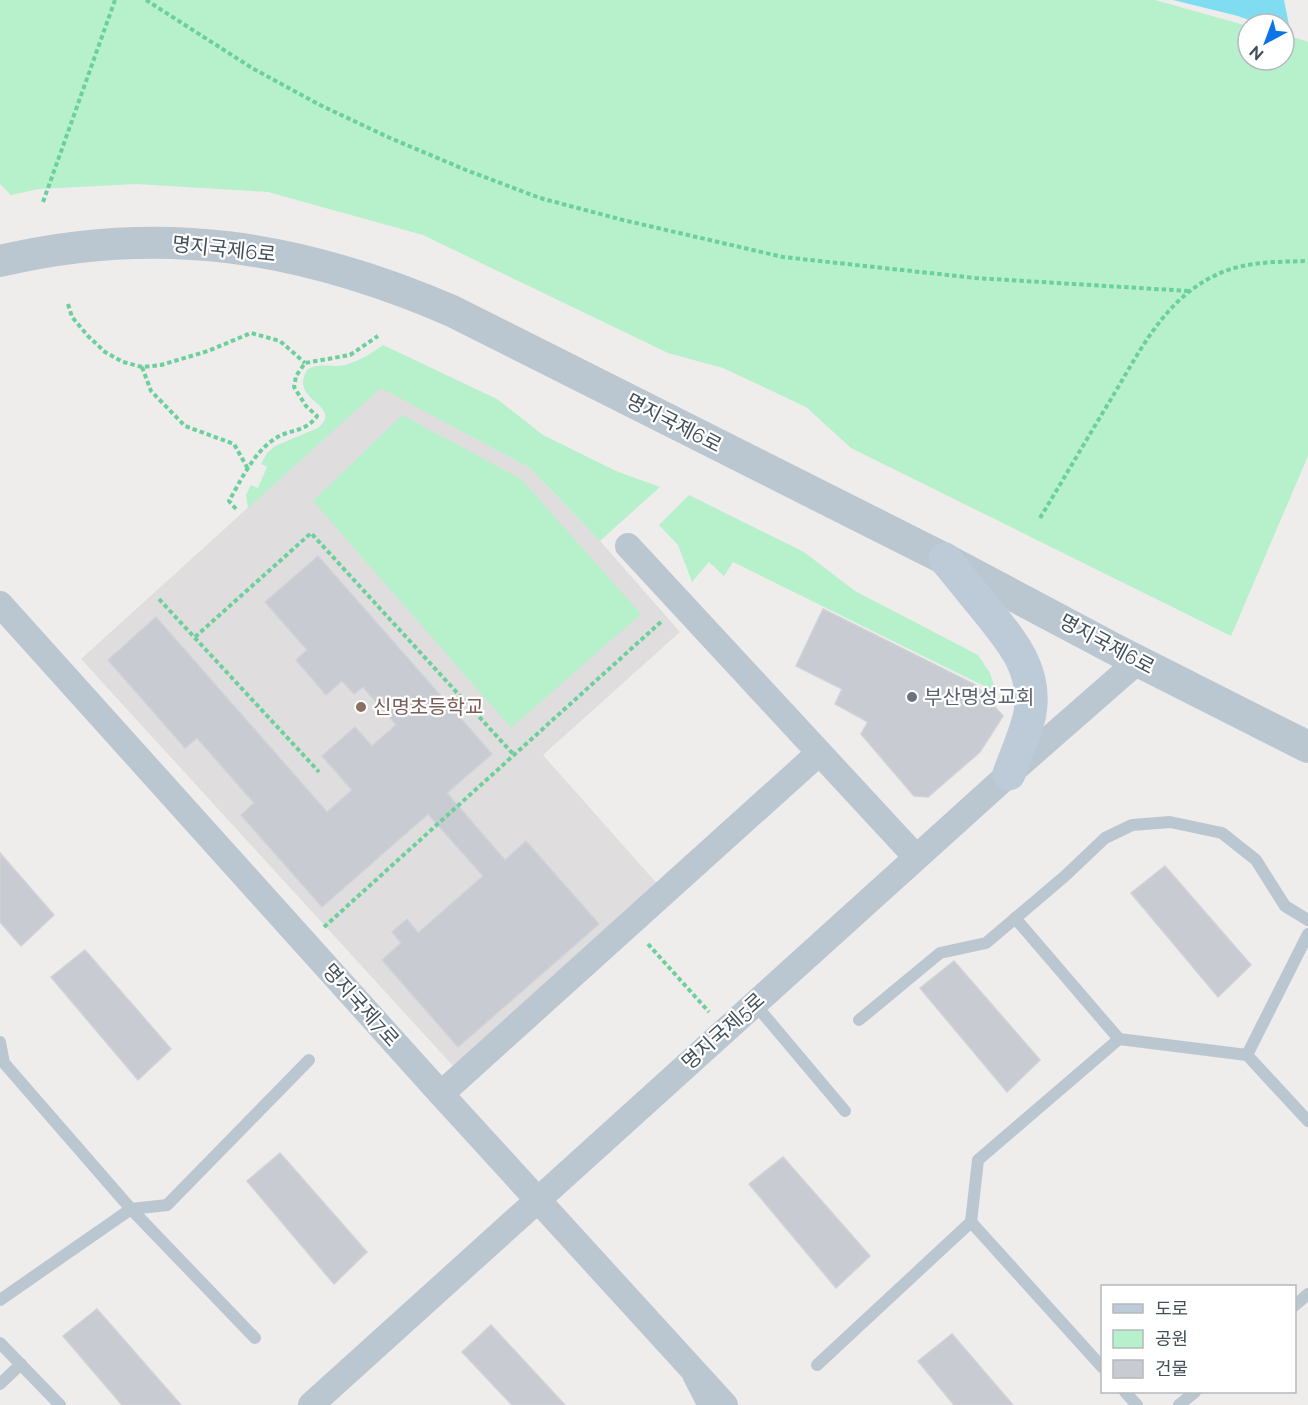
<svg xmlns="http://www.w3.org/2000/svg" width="1308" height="1405" viewBox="0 0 1308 1405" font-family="Raleway,'Noto Sans KR',sans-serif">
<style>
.education{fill:#e0ddde}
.green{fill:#b6f1cb}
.water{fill:#80ddf1}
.building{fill:#c8cbd1;stroke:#cfd2d8;stroke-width:1.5}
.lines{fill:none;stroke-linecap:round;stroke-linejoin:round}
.path{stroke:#6cd09c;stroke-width:4;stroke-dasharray:4.5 3;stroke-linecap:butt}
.service{stroke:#bbc7d0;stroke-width:12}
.minor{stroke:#bbc7d0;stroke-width:26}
.tertiary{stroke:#bbc7d0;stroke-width:32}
.secondary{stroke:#bdcad7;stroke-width:33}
.worship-dot{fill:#6b7280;stroke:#fff;stroke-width:2}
.education-dot{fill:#8d6e63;stroke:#fff;stroke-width:2}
.labels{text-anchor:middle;stroke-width:4.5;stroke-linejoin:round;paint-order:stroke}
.street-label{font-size:20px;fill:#43505a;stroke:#fff}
.worship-label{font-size:20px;fill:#5b616d;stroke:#fff;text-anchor:start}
.education-label{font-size:20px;fill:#785e54;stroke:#fff;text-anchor:start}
</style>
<rect width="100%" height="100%" fill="#efecec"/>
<path class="education" d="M381,387L530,468L600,541L680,632L543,755L660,887L454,1067L81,659Z"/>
<g class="green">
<path d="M0,0H1155L1248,26V60H1284V34L1308,42V456L1231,636L851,448L806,407L723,368L668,353L423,235L268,192L136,184L39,189L11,195L0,184Z"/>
<path d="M383,345L497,399L543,435L616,471L660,487L600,541L530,468L381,388L248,508L246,495L251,485L258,488L267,467L261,464L267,453L275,446L318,428C345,405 288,401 307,370C318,362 332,368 345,365C359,361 371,354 383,345Z"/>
<path d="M402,415L521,479L641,614L511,728L313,501Z"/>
<path d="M689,495L804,552L855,591L978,655L990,673L996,692L733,562L724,576L709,562L692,582L678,545L659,525Z"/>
</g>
<path class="water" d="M1173,0H1284L1290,30L1284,29V24H1259L1238,16Z"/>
<g class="building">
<path d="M318,556L492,754L447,793L505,860L526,841L599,924L458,1047L382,960L401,943L392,932L407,919L418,933L483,876L428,814L322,907L241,815L254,803L197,738L185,748L108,660L156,617L327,812L352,790L322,756L355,727L372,746L396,725L363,687L354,694L342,681L326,695L296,660L307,650L265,602Z"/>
<path d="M823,609L976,685L1003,716L980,752L928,797L914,796L861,734L868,722L835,704L842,689L796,666Z"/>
<path d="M0,853L54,915L21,946L0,922Z"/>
<path d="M1165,866L1251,965L1218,997L1131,893Z"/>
<path d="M85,950L171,1049L138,1080L51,977Z"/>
<path d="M954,961L1040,1060L1007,1092L920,988Z"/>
<path d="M280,1153L367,1252L334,1284L247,1181Z"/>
<path d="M783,1157L870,1256L836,1288L749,1184Z"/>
<path d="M97,1309L181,1405H122L63,1336Z"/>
<path d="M491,1325L565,1405H512L462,1352Z"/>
<path d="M952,1334L1013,1405H954L918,1361Z"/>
</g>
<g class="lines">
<g class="path">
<path d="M146,0L252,68L320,105L390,138L466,170L540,198L623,220L783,257L975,278L1189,291"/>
<path d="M43,202L115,0"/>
<path d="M68,304L72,317L88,336L105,352L123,362L142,367L161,365L208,351L251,333L280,341L305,363"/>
<path d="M142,367L151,391L185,426L234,444L248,469"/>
<path d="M236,509L229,501C241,480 253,454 273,440C289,428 304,434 317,416L306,406L294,387L296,376L305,363L350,355L378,336"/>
<path d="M1040,518C1063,480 1085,442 1108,404C1137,357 1162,301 1214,276C1243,261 1276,262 1308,261"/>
<path d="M159,599L319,772"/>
<path d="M195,637L311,533L514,755"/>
<path d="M324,927L663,620"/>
<path d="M648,944L709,1012"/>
</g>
<g class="service">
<path d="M1015,918L1119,1039"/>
<path d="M754,1003L845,1111"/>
<path d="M859,1020L940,953L986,943L1065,876L1105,838L1132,825L1170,822L1222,833L1256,860L1285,906L1308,920"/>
<path d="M0,1042L4,1063L131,1209L0,1300"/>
<path d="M1247,1055L1308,934"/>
<path d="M131,1209L167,1205L309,1060"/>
<path d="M131,1209L255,1338"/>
<path d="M971,1222L1102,1367"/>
<path d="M1294,1306L1308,1294"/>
<path d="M0,1343L60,1405"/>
<path d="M817,1365L971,1222L978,1160L1119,1039L1247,1055L1308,1121"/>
<path d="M689,1378L703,1405"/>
<path d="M0,1384L21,1364"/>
<path d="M1125,1392L1137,1405"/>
<path d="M1179,1405L1195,1392"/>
</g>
<g class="minor">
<path d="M628,546L916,857"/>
<path d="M0,604L441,1094L725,1405"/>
<path d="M441,1094L819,753"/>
<path d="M311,1405L1009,774L1138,661"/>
</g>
<path class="tertiary" d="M0,261C161,223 301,246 452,311L945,559L1116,650L1308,747"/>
<path class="secondary" d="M945,559C960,577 974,595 989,613C1013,643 1037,671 1030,713C1026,733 1016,754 1009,774"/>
</g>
<circle class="worship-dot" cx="912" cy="697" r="6"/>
<circle class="education-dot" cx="361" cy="707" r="6"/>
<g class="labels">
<g class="street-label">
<text transform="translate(224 249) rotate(6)" y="7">명지국제6로</text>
<text transform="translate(674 423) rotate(27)" y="7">명지국제6로</text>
<text transform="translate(1107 644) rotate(28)" y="7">명지국제6로</text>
<text transform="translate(361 1005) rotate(48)" y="7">명지국제7로</text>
<text transform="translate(723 1031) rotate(-42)" y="7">명지국제5로</text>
</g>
<g class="worship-label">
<text x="924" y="704">부산명성교회</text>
</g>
<g class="education-label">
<text x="373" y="714">신명초등학교</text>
</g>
</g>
<rect x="1101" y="1285" width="195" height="108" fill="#ffffff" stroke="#b4b9bd" stroke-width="1.5"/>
<rect x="1113" y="1304" width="30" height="9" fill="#bdcad7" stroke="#b4b9bd" stroke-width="1.5"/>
<text x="1155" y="1315" font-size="18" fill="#43505a">도로</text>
<rect x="1113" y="1330" width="30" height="18" fill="#b6f1cb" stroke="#b4b9bd" stroke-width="1.5"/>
<text x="1155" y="1345" font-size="18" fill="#43505a">공원</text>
<rect x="1113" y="1360" width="30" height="18" fill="#c8cbd1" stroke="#b4b9bd" stroke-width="1.5"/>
<text x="1155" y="1375" font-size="18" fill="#43505a">건물</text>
<g transform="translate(1266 42) rotate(221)"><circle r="28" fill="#ffffff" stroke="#b4b9bd" stroke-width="1.5"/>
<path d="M0-4.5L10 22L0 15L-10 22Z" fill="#0e73e7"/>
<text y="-9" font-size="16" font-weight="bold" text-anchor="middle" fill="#43505a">N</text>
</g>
</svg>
